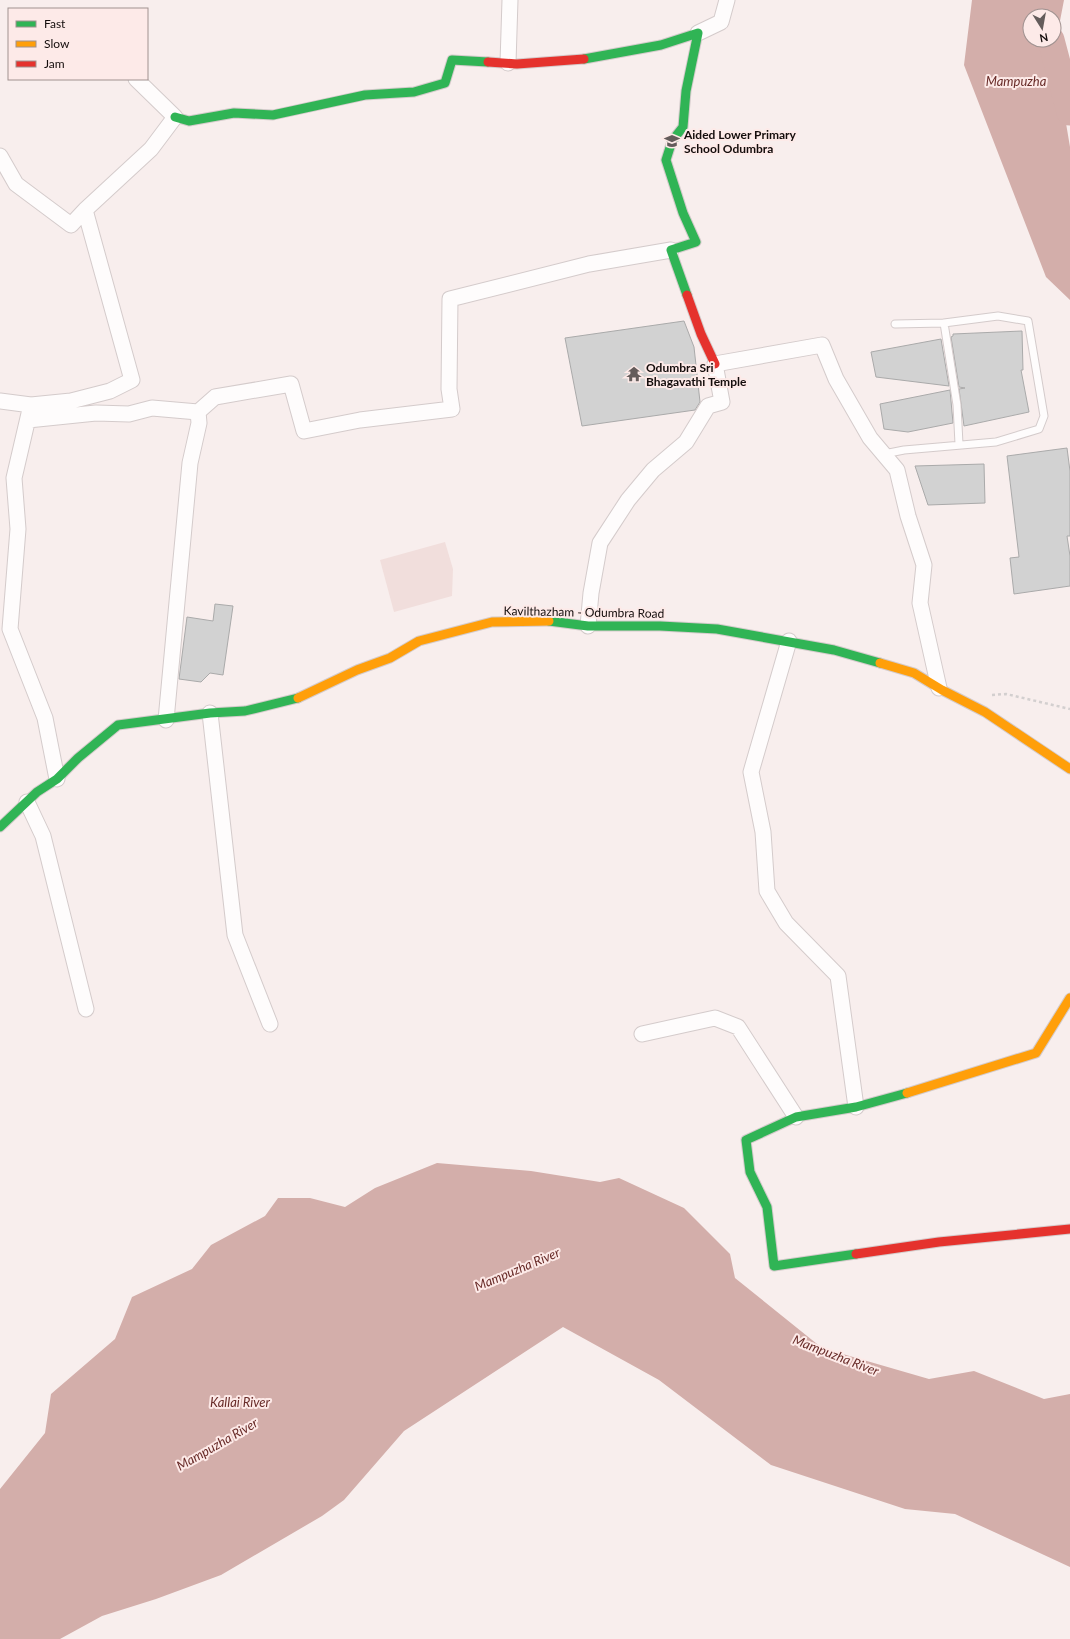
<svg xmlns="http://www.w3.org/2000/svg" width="1070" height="1639" font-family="Lato,sans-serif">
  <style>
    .built { fill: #f1dedc }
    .water { fill: #d3aeaa; fill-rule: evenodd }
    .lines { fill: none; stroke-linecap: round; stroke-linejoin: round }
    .river { stroke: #d3aeaa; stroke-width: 27 }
    .building { fill: #d2d2d2; stroke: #aaa }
    .lane-casing { stroke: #d4cbcb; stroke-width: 9 }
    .street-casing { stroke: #d4cbcb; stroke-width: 17 }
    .fast-casing { stroke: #d4cbcb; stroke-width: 11 }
    .slow-casing { stroke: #d4cbcb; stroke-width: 11 }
    .jam-casing { stroke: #d4cbcb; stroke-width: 11 }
    .path { stroke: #d3cfcf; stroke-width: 2.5; stroke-dasharray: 3 3; stroke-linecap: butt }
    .lane { stroke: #fefcfc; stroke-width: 7 }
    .street { stroke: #fefcfc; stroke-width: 15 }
    .fast { stroke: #30b455; stroke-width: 9 }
    .slow { stroke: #ff9f0a; stroke-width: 9 }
    .jam { stroke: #e5322d; stroke-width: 9 }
    .labels { text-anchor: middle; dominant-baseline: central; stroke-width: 4; stroke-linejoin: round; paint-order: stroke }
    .poi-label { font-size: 12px; font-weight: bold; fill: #140d0c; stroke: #fdeae8; text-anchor: start }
    .street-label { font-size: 12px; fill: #140d0c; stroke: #fdeae8 }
    .water-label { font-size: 13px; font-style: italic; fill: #682b28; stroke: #fdeae8 }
  </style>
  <rect width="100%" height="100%" fill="#f8eeed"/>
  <path class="built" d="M445,542L453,569L452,596L394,612L380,560Z"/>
  <path class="water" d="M972,0H1064L1054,52L1070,147V300L1046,277L964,65ZM1030,16H1054V40H1030Z
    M437,1163L531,1171L600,1182L619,1178L684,1208L730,1254L735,1278L822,1348L929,1379L974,1371L1044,1399L1070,1394V1567L955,1514L905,1509L771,1465L659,1380L563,1327L404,1431L344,1500L322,1516L221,1575L156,1599L102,1616L60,1639H0V1489L45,1433L51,1394L115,1339L132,1297L192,1269L211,1245L265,1216L278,1198H310L345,1207L375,1188Z"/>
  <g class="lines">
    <path class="river" d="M1051,40L1070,112"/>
  </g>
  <path class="building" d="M684,321L694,347L700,402L695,410L582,426L565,338Z
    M1022,331L1023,370H1021L1029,412L964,426L959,389L965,388L959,387L951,337L953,336V334Z
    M941,339L949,386L876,377L871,352Z
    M950,390L953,423L908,432L884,429L880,404Z
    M1067,448L1070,471V536H1067L1070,556V586L1014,594L1010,558L1019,557L1007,456Z
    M984,464L985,503L928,505L915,466Z
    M215,604L233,606L223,675L210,673L201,682L179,679L187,617L213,621Z"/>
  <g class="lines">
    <g class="lane-casing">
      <path id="lane" d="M944,323L957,405L959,444
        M884,454L904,450L996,442L1039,429L1044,416L1028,321L998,316L944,323L895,324"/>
    </g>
    <g class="street-casing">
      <path id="street" d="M698,33L721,22L727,0
        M508,63L510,0
        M0,156L16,184L71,225L85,210
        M0,401L31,405L14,478L18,529L10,629L45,718L57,779
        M31,405L71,401L110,391L132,380L85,210L151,149L175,117L136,79
        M198,412L215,397L291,384L304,431L360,420L452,409L449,389L450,299L589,264L671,250
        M28,420L96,413L129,414L152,408L198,412L199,423L190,463L166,720
        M588,626L591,593L600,543L628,500L653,470L686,442L708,406L722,402L715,364L822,345L836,379L870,438L897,470L908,516L924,565L920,603L939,688
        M789,641L751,772L763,832L767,891L786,923L838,976L856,1107
        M210,713L235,935L270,1024
        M27,802L43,836L86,1009
        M642,1034L715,1018L738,1027L796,1117"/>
    </g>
    <g class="fast-casing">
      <path id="fast" d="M584,59L661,45L698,33L686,91L683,127L672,141L666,160L683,213L696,242L671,250L687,295
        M175,117L189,121L234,113L273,115L365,95L414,92L445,83L452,60L488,62
        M549,621L588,626H660L717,629L834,650L880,663
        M0,827L37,792L57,779L78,758L118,725L210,713L245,711L298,698
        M856,1254L774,1266L767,1207L750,1172L746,1140L796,1117L856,1107L907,1093"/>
    </g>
    <g class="slow-casing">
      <path id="slow" d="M880,663L914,673L942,690L985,712L1070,769
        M298,698L357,670L390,658L419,641L492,622L549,621
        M907,1093L1036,1053L1070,998"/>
    </g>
    <g class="jam-casing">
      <path id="jam" d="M488,62L517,64L584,59
        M687,295L701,334L715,364
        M856,1254L939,1242L1070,1229"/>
    </g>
    <path class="path" d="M992,695L1006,694L1070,709"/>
    <use href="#lane" class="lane"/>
    <use href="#street" class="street"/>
    <use href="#fast" class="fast"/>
    <use href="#slow" class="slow"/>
    <use href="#jam" class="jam"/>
  </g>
  <defs>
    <g id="school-bare" transform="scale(1.2)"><path d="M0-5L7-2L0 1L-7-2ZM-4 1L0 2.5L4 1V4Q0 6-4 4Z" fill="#645c5b" stroke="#fdeae8" stroke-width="2.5" paint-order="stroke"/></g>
    <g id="temple-bare" transform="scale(1.2)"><path d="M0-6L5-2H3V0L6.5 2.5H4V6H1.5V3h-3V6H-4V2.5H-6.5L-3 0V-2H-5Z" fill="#645c5b" stroke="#fdeae8" stroke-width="2.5" paint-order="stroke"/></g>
  </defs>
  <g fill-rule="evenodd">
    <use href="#school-bare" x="672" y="141"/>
    <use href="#temple-bare" x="634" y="374"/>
  </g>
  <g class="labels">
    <g class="poi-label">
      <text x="684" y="134">Aided Lower Primary<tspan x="684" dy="14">School Odumbra</tspan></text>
      <text x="646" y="367">Odumbra Sri<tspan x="646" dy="14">Bhagavathi Temple</tspan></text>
    </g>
    <g class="street-label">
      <text transform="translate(584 612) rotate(1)">Kavilthazham - Odumbra Road</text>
    </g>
    <g class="water-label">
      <text x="1016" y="81">Mampuzha</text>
      <text transform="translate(517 1269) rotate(-23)">Mampuzha River</text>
      <text transform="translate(836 1355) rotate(21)">Mampuzha River</text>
      <text x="240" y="1402">Kallai River</text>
      <text transform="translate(217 1444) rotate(-30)">Mampuzha River</text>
    </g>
  </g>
  <rect x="8" y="8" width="140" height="72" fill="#fdeae8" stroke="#a09290"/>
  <rect x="16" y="21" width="20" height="6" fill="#30b455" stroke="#a09290"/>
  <text x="44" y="28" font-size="12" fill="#140d0c">Fast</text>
  <rect x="16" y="41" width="20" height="6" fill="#ff9f0a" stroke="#a09290"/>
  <text x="44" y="48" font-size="12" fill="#140d0c">Slow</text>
  <rect x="16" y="61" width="20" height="6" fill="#e5322d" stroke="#a09290"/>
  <text x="44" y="68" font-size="12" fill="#140d0c">Jam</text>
  <g transform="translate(1042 28) rotate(169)"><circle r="19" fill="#fdeae8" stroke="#a09290"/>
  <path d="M0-3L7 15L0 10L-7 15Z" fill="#645c5b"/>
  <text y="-6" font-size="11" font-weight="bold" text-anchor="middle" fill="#140d0c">N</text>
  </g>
</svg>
